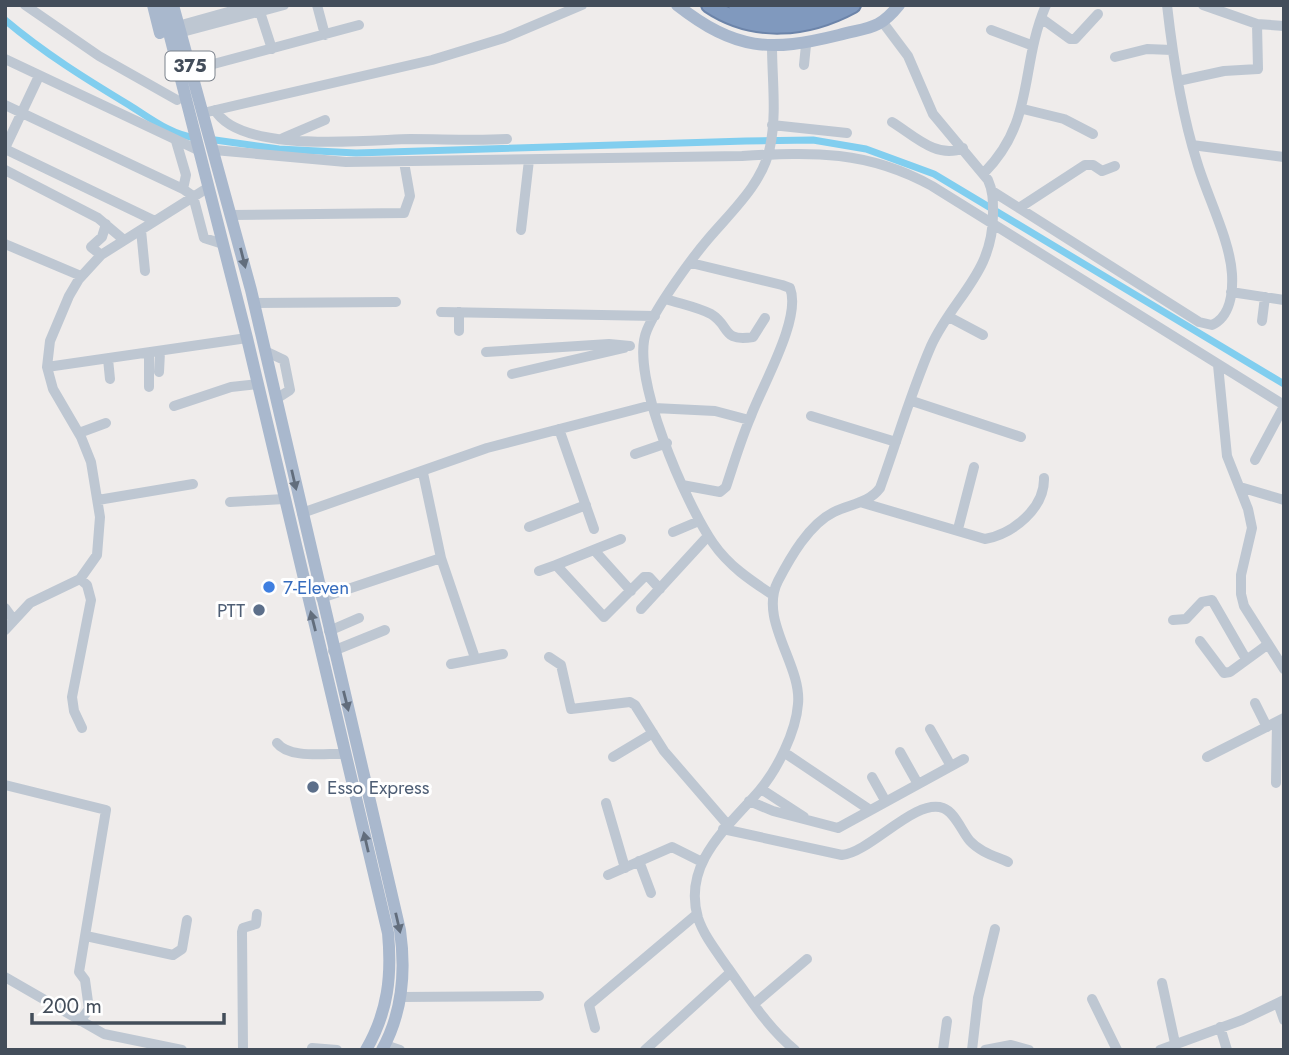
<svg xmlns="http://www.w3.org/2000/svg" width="1289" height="1055" font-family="Jost,sans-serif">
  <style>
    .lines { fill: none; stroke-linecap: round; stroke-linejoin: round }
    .canal { stroke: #81ceef; stroke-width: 7 }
    .highway-casing { stroke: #6c84a9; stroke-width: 18 }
    .minor { stroke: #bec7d2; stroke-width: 10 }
    .major { stroke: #a9b8cd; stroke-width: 12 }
    .highway { stroke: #8099be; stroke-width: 14 }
    .oneway { fill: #626d7c }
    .shop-dot { fill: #3f7fe0; stroke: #fff; stroke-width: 2.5 }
    .service-dot { fill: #5c6f8a; stroke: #fff; stroke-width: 2.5 }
    .labels { text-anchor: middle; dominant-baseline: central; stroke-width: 6; stroke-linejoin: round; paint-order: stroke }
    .shield { fill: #fff; stroke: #7b828c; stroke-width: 2 }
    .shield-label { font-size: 18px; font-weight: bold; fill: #434d5a }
    .shop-label { font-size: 19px; fill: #366cbe; stroke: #fff; text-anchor: start }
    .service-label { font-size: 19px; fill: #4e5e75; stroke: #fff; text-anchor: end }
  </style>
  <rect width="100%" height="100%" fill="#efeceb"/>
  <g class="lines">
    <path class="canal" d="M5,20C44,53 86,79 129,105C150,118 171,135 196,138
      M208,139L279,149L356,153L746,141L813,140L866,149L934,174L1284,384"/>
    <g class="highway-casing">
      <path id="highway" d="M709,5C754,35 807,30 853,5
        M736,5C766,15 796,17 826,5"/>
    </g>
    <path class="minor" d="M25,5L99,56L177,100
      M317,5L325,35
      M1203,5L1257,24L1284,26
      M260,12L272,49
      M1041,18L1070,39H1075L1098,14
      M185,24L253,5
      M991,30L1031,45
      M186,31L284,5
      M772,46C772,78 777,115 770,147C763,183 732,211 709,238C691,259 657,306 647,330C628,373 687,506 713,543C729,566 750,580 773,595
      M1115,57L1147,49L1172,50
      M5,59L200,151
      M804,65L806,45
      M191,70L359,25
      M1178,81L1224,71L1258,69L1257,24
      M5,105L183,189L193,196L204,238L223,244
      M1023,109L1064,119L1093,134
      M215,110C240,154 367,140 410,139C443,139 474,141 507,139
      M203,113L432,60L504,38L582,5
      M892,122C912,134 937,160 963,148
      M772,125L847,133
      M283,138L325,120
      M176,141L186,175L183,189
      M1192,145L1284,157
      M5,148L39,76
      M5,149L155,221
      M214,150L346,162L742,156C813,152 867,150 932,186L1284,405
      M5,170L98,218L124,240
      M984,173C1036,120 1019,68 1046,5
      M992,191L1199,322L1212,325C1230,317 1233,293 1232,274C1230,240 1207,196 1197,162C1181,112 1173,58 1167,5
      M1019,208L1085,165H1093L1102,171L1115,166
      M232,215L404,213L410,196L404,162
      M141,230L145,271
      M521,230L529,160
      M5,244L81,276
      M101,255L91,247L102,237L106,224
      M1231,292L1284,300
      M666,299C681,304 697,307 711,314C731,326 721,342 753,337L765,318
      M254,303L396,302
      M441,312L655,316
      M949,317L983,335
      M1262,321L1265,297
      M459,331V312
      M265,351L284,360L290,390L276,399
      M486,352L609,344L630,346
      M149,354V387
      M108,359L110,379
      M1218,365L1227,456L1248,509L1252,528L1241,575V594L1244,606L1284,669
      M47,367L247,338
      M159,372L160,352
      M512,374L624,348
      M912,401L1021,437
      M174,406L231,387L258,384
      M654,408L715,411L749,420
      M811,416L896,442
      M559,429L594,529
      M79,433L106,423
      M635,454L667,443
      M1255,460L1284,406
      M423,473L441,558L475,658
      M682,485L720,492L726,487C734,463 741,439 751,416C762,386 802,318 790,288L782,285L691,263
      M1240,487L1284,500
      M98,500L193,484
      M230,502L284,499
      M860,502L985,539C1013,534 1045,508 1044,478
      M302,513L487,448L652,405
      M529,527L586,505
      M958,529L974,467
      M673,532L699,521
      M621,539L556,565L604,617L644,577H649L660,589
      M594,550L631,591
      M539,571L556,565
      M80,579L87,585L91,600L72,697L74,711L82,728
      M321,598L441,558
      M5,608L13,619
      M641,609L708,536
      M1173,620L1186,619L1202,602L1212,600L1246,659
      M5,630L30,603L80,579L97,555L100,517L91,462L81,437L53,389L47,367L50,341L69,296L79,279L101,255L209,187
      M329,631L359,618
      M1200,641L1224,673L1230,672L1267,645
      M333,651L385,630
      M549,657L561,665L571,709L630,702L635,705L664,751L727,824
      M451,664L503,654
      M1255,703L1267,727
      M930,729L951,766
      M277,743C289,759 327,753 345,754
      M900,752L918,784
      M788,755L870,810
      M613,757L653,733
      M1207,757L1284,718
      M872,777L886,802
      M1276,783L1277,722
      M5,785L106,810L79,972L85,980L89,1009L80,1021
      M761,789L804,817
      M749,801L773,811L838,828L964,759
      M606,803L625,868
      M723,829L842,855C871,852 915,798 943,808C955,812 962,832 970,841C980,852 995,856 1008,862
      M639,861L651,893
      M608,875L672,847L702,862
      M86,936L173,955L182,949L187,920
      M5,977L104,1034L182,1050
      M1162,983L1175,1043
      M401,997L539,996
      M1092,999L1117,1050
      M1278,1003L1284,1020
      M754,1004L807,959
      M1220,1027L1227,1050
      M595,1028L589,1005L697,914
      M385,1045L400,1050
      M312,1048L337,1050
      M243,1050L242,932L243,928L256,924L257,914
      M645,1050L731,972
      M795,1050C767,1027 748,996 728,968C717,952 704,936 698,918C682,863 728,827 759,791C777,770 796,732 798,704C802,665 758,620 778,581C790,558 809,524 834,512C850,504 869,503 880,488C897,441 911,392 931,346C954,296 994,273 993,212C993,200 993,191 988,180L933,114L908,56L884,24
      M943,1050L947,1021
      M972,1050L978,998L995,929
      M985,1050L1011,1045L1029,1050
      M1160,1050L1242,1020L1284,1000"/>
    <path class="major" d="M153,5L160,33
      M162,5L247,338L388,933C392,976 388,1012 366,1050
      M173,5L251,290L400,930C406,972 403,1012 382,1050
      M677,5C736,51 770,52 839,35C869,27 879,30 899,5"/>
    <use href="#highway" class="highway"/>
  </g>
  <defs><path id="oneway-solid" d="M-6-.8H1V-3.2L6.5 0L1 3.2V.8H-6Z" transform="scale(1.75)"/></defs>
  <g class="oneway">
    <use href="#oneway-solid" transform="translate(243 258) rotate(76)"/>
    <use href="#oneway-solid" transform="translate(294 480) rotate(77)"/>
    <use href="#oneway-solid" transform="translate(313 621) rotate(-104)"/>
    <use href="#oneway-solid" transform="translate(346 701) rotate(76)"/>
    <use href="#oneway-solid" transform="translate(366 842) rotate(-103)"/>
    <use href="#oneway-solid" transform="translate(398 923) rotate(77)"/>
  </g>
  <circle class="shop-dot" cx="269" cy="587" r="7"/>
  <g class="service-dot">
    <circle cx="259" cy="610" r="7"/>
    <circle cx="313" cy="787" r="7"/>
  </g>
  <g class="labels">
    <rect class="shield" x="165.5" y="51.5" width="49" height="29" rx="5"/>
    <g class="shield-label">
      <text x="190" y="66">375</text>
    </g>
    <g class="shop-label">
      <text x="283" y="587">7-Eleven</text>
    </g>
    <g class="service-label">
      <text x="245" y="610">PTT</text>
      <text x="327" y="787" text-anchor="start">Esso Express</text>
    </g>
  </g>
  <rect width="1289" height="1055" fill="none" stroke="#434d5a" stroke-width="14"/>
  <path d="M32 1013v10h192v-10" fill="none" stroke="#434d5a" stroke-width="3.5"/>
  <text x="42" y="1013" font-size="21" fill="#434d5a" stroke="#ffffff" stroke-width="5" paint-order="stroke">200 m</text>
</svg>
